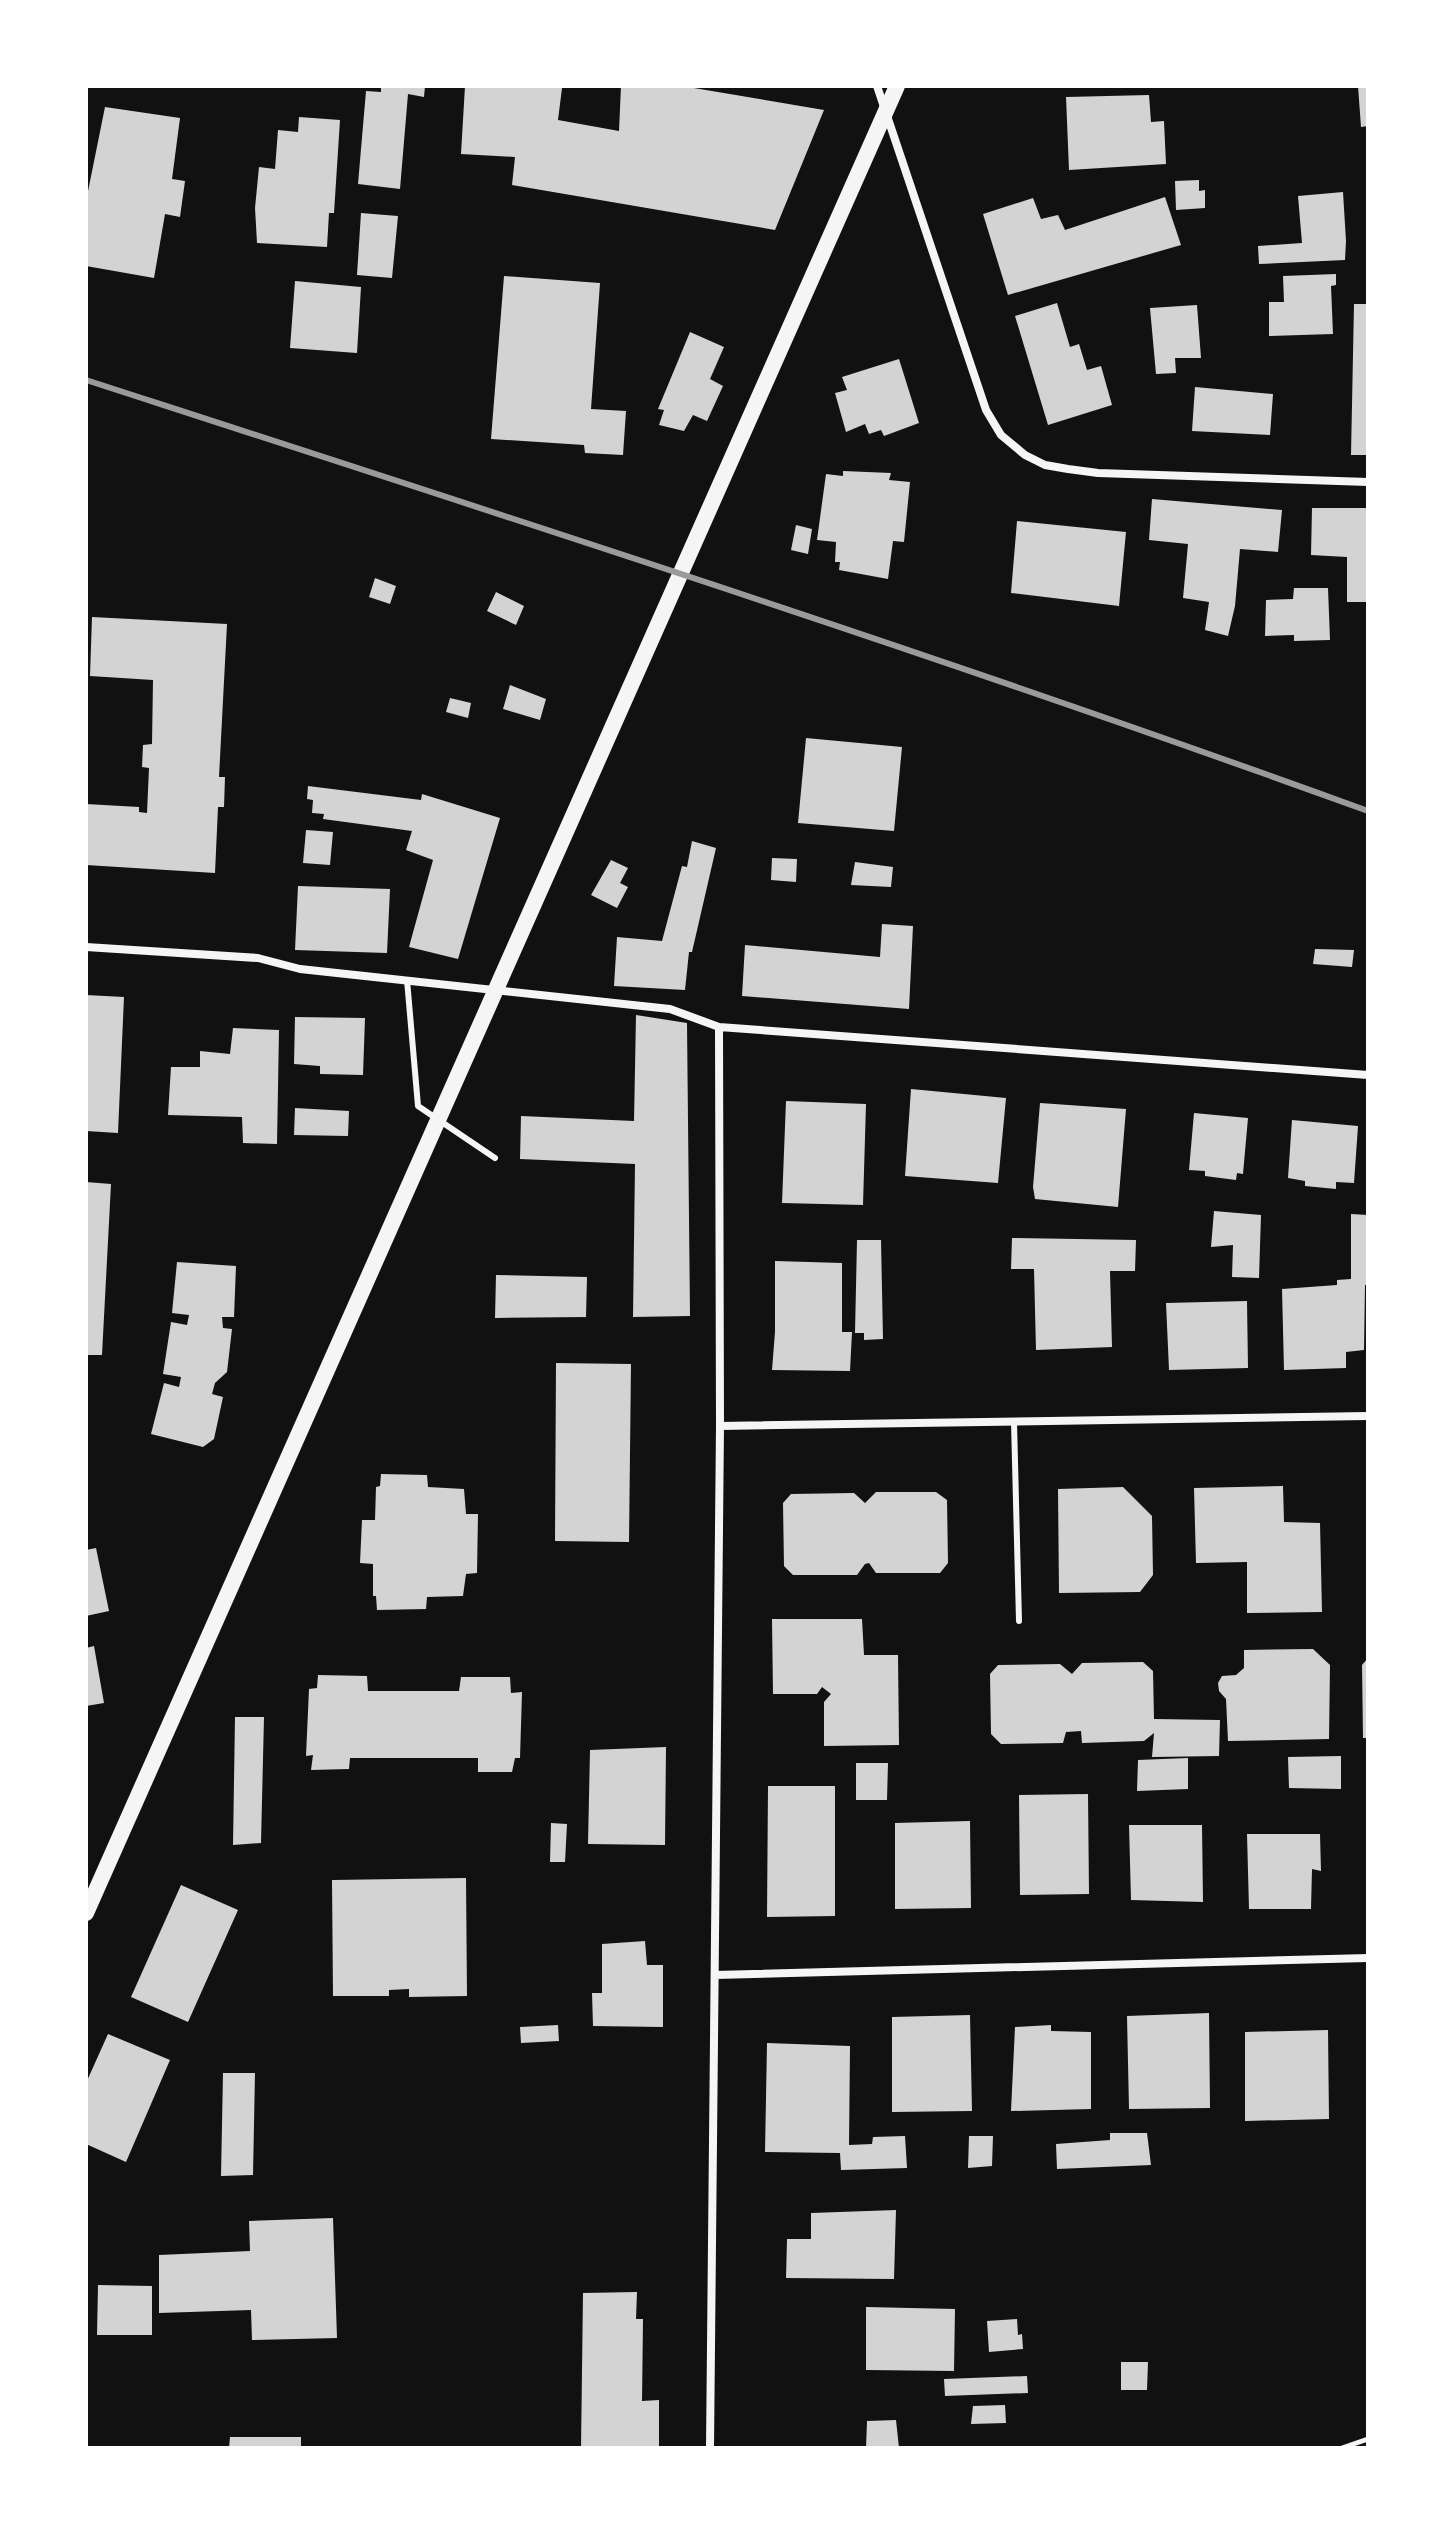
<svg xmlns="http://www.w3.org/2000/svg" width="1454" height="2534" font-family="Cabin,sans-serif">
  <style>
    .building { fill: #d3d3d3 }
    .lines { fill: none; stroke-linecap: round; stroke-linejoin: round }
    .path { stroke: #f5f5f5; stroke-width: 5 }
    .service { stroke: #f5f5f5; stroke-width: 6 }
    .minor { stroke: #f5f5f5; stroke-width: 8 }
    .secondary { stroke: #f5f5f5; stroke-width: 16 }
    .rail { stroke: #9a9a9a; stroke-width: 6 }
  </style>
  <rect width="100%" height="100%" fill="#111"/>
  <path class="building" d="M381,86H425L424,97L408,94L400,189L358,184L366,91L381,92Z
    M465,86L562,88L558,120L619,131L621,86H682L824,110L775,230L512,185L515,157L461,154Z
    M1358,86H1368V126L1361,127Z
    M1149,95L1151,122L1164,121L1166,164L1069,170L1066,97Z
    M105,107L180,118L172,179L185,181L180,217L165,214L154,278L86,266V201Z
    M299,117L340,120L334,213H329L327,247L257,243L255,208L259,167L275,169L278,130L298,132Z
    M1199,180V191L1205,190V208L1176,210L1175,181Z
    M1343,192L1346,241L1345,260L1259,264L1258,246L1302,243L1298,196Z
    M1165,197L1181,245L1008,295L983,214L1033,198L1041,219L1058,215L1065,230Z
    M361,213L398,216L392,278L357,275Z
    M1336,274V285L1331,286L1333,334L1269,336V302H1284L1283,276Z
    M504,276L600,283L591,409L626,411L623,455L585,453L584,445L491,439Z
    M295,281L361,287L357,353L290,348Z
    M1057,303L1070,347L1079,344L1087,370L1101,366L1112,405L1048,425L1015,316Z
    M1354,304H1368V455H1351Z
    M1197,305L1201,358H1175L1176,373L1156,374L1150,308Z
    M690,332L724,347L710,379L723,386L707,421L693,415L684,431L659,425L664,410L658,409Z
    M899,359L919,423L884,436L881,430L869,434L865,424L846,432L835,393L847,390L842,377Z
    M1195,387L1273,394L1270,435L1192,431Z
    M843,471L891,473L889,480L910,482L904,542L893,541L888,579L839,570L840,562H835L836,542L817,540L826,474L843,476Z
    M1152,499L1282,510L1278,552L1240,549L1235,606L1228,636L1205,630L1209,602L1183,598L1188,544L1149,540Z
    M1312,508H1368V602H1347V557L1311,555Z
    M1017,521L1126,532L1119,606L1011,593Z
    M796,525L812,529L808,554L791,550Z
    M375,578L396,586L390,604L369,597Z
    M1294,588H1328L1330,640L1294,641V635L1265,636L1266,600L1293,599Z
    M496,592L524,606L516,625L487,611Z
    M92,617L227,624L219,777H225L224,807H218L215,873L86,865V804L139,807V812L147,813L149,768L142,767L143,745L152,744L153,680L90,676Z
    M510,685L546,699L540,720L503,709Z
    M450,698L471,703L468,718L446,712Z
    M806,738L902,747L894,831L798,823Z
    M308,786L421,800L422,794L500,818L458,959L409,947L433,860L406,850L412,831L323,819L324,814L312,813L313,800L307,799Z
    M306,830L333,832L330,865L303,863Z
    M692,841L716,848L692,952H689L685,990L614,986L617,937L662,941L682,866L687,867Z
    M772,858L797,859L796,882L771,880Z
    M611,860L628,868L620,883L628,887L617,908L591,895Z
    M855,862L893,867L891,887L851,885Z
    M298,886L390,889L387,953L295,950Z
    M882,924L913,926L909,1009L742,996L745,945L880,957Z
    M1315,949L1354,950L1352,967L1313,964Z
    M86,995L124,997L118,1133L86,1131Z
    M636,1015L687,1023L690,1316L633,1317L635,1164L520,1159L521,1116L634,1121Z
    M295,1017L365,1018L363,1075L320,1074V1066L294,1064Z
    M233,1028L279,1030L277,1144L243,1143L242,1117L168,1115L171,1067H200V1051L230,1054Z
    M911,1089L1006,1098L998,1183L905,1176Z
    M786,1101L866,1104L863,1205L782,1203Z
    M1040,1103L1126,1109L1118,1207L1035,1199L1033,1187Z
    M295,1108L349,1111L348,1136L294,1135Z
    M1194,1113L1248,1118L1243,1174L1237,1173L1236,1180L1205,1176V1171L1189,1170Z
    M1292,1120L1358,1126L1354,1183L1336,1182V1189L1305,1186V1181L1288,1178Z
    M86,1182L111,1184L102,1355H86Z
    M1214,1211L1261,1215L1259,1278L1232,1277L1233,1245L1211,1247Z
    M1351,1214L1368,1215V1285H1365L1364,1350L1346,1352V1368L1284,1370L1282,1289L1337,1285V1280L1351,1279Z
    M1012,1238L1136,1240L1135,1271H1110L1112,1347L1036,1350L1034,1269H1011Z
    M857,1240H881L883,1339L864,1340V1333H855Z
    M775,1261L842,1263V1332H852L850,1371L772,1370L775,1332Z
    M177,1262L236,1266L234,1317H222L223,1328L232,1329L227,1372L215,1383L212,1394L223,1397L214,1439L203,1447L151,1434L164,1383L179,1387L181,1377L163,1374L171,1322L187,1325L189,1315L172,1313Z
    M496,1275L587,1277L586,1317L495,1318Z
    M1247,1301L1248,1368L1169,1370L1166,1303Z
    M556,1363L631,1364L629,1542L555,1541Z
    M381,1474L427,1475L428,1487L464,1489L466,1514H478L477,1573L466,1574L463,1596L427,1597L426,1609L377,1610L376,1596H373V1564L360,1563L362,1520H375L376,1487L380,1486Z
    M1283,1486L1284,1522L1320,1523L1322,1612L1247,1613V1562L1196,1563L1194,1488Z
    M1123,1487L1152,1516L1153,1575L1140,1592L1059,1593L1058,1489Z
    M876,1492H936L947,1500L948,1563L940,1573H876L869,1563L865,1564L857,1575H793L784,1566L783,1503L791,1494L854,1493L865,1503Z
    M96,1548L109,1611L86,1616V1550Z
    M772,1619H862L864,1655H898L899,1745L824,1746V1702L831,1694L822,1687L817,1694H773Z
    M94,1646L104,1703L86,1706V1648Z
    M1313,1649L1330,1665L1329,1739L1228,1741L1226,1699L1219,1691L1218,1683L1222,1676L1236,1675L1244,1668V1650Z
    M1368,1658V1738H1363L1362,1665Z
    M1143,1662L1153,1671L1154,1719L1220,1720L1219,1756L1152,1757L1154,1733L1144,1741L1082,1743L1081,1731L1066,1732L1063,1743L1001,1744L991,1734L990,1674L998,1665L1060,1664L1072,1674L1082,1663Z
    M318,1675L367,1676L368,1691H459L461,1677H510L511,1693L522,1692L520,1758H515L512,1772H478V1758H350L349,1769L311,1770L313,1755L306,1756L309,1689L317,1688Z
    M235,1717H264L261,1843L233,1845Z
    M666,1747L665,1845L588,1844L590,1750Z
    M1341,1756V1789L1289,1788L1288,1757Z
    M1188,1758V1789L1137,1791L1138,1760Z
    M856,1763H888L887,1800H856Z
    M768,1786H835V1916L767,1917Z
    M1088,1794L1089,1894L1020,1895L1019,1795Z
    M970,1821L971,1908L895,1909V1823Z
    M551,1823L567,1824L565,1862H550Z
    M1129,1825H1202L1203,1902L1131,1900Z
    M1247,1834H1320L1321,1871L1312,1869L1311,1909H1249Z
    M466,1878L467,1996L409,1997V1989L389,1990V1996H333L332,1880Z
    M181,1885L238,1910L188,2022L131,1997Z
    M645,1941L647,1965H663V2027L593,2026L592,1993H602V1944Z
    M1209,2013L1210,2108L1129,2109L1127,2016Z
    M970,2015L972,2111L892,2112V2017Z
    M558,2025L559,2041L521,2043L520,2027Z
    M1051,2025V2031L1091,2032V2109L1011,2111L1015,2027Z
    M1328,2030L1329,2119L1245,2121V2032Z
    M108,2034L170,2060L126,2162L86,2144V2083Z
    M767,2043L850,2046L849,2145L872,2144L873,2137L905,2136L907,2168L841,2170L840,2153L765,2152Z
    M223,2073H255L253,2175L221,2176Z
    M1110,2133H1147L1151,2165L1057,2169L1056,2144L1110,2140Z
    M969,2136H993L992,2166L968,2168Z
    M896,2210L894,2279L786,2278L787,2239H811V2213Z
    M333,2218L337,2338L252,2340L251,2310L159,2313V2255L250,2251L249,2221Z
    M98,2285L152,2286V2335H97Z
    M637,2292L636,2319H643L642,2401L659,2400V2448H581L583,2293Z
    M866,2307L955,2309L954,2371L866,2370Z
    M1017,2319L1018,2335L1022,2334L1023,2349L989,2352L987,2321Z
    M1121,2362H1148L1147,2390H1121Z
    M1027,2376L1028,2393L945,2396L944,2379Z
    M1005,2405L1006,2423L971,2424L973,2406Z
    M896,2420L899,2448H866L867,2421Z
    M230,2437H301V2448H229Z"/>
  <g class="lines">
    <path class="path" d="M1342,2448L1368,2439"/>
    <path class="service" d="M407,980L418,1106L495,1158
      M1014,1422L1019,1621"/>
    <path class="minor" d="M877,86L986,410L1001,435L1025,455L1045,465L1068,469L1098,473L1368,482
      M86,947L258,958L300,969L670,1009L719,1027L1368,1075
      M720,1426L1368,1416
      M715,1975L1368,1958
      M710,2448L720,1426L719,1027"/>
    <path class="secondary" d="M86,1913L897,86"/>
    <path class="rail" d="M86,380C515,519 944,657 1368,811"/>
  </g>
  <rect width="1454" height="2534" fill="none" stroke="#ffffff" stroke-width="176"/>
</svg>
